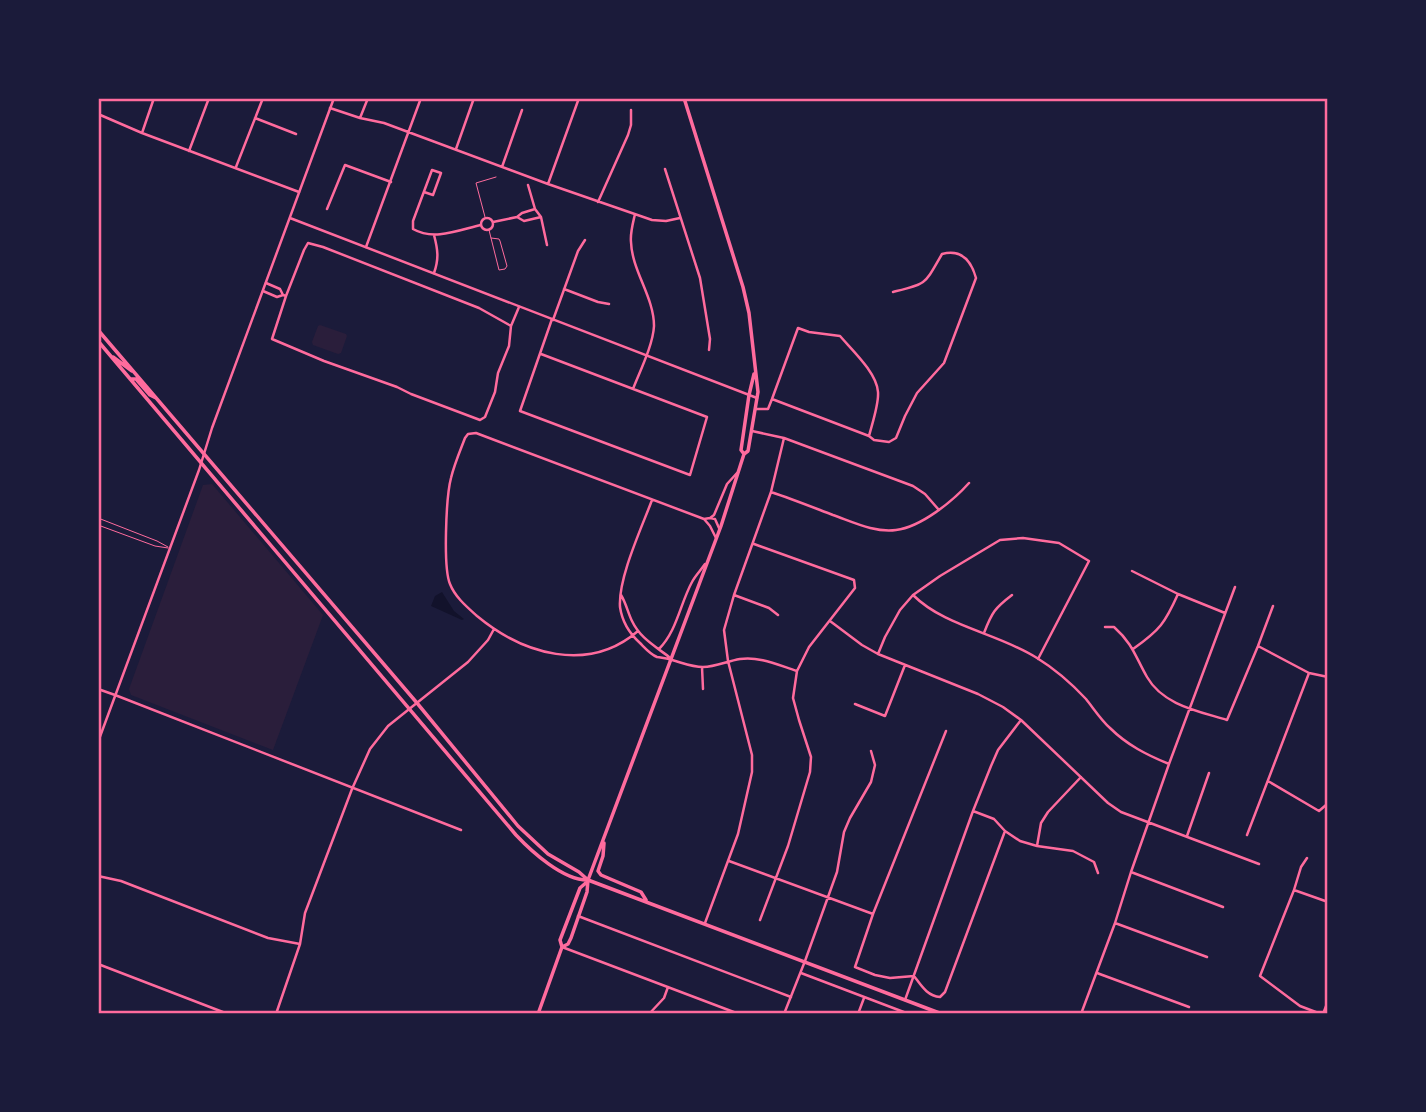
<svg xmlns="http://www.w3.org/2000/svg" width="1426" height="1112" font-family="Georgia,serif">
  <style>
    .green { fill: #2a1e3b }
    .water { fill: #12122b }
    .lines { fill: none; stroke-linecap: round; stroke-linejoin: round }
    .service { stroke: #ff6b9d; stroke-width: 1 }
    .minor { stroke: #ff6b9d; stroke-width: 2.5 }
    .tertiary { stroke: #ff6b9d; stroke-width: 2.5 }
    .secondary { stroke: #ff6b9d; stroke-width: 3.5 }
    .primary { stroke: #ff6b9d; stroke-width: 3.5 }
    .neatline { fill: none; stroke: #ff6b9d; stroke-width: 2.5 }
  </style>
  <rect width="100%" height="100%" fill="#1b1b3a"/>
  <path class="green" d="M320,325L346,334L347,336L341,353L338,354L313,345L312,342L318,326Z
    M212,484L323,615L273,750L131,695L129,689L203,485Z"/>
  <path class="water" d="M442,592L454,611L464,619L462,620L431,606L435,596Z"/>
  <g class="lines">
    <path class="service" d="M485,217L476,183L496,177
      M489,230L499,270L505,269L507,266L500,241L499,239L491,238
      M98,518L157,541L168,547
      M98,525L155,546L168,548"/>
    <path class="minor" d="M98,104L100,98
      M330,108L360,118L384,123L548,184L652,220L666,221L680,218
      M98,114L142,133L299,192
      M255,118L296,134
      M360,118L368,98
      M142,133L154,98
      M456,149L474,98
      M189,151L209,98
      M236,167L263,98
      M502,167L522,110
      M665,169L700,278L710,339L709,350
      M548,184L579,98
      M528,185L535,209
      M424,192L433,195L441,173L432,170L413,221V229C434,241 459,230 481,225
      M598,202L628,135L631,125V110
      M327,209L345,165L391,182
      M517,217L524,221L541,217
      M481 224a6 6 0 1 1 12 0a6 6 0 1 1-12 0Z
      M493,222L517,217L522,213L535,209L541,217L547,245
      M366,247L421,98
      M434,273C439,259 438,250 434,235
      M564,289L598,302L609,304
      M263,291L277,297L283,295L280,289L266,283
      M283,295L286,296L272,339L324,361L397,387L411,394L480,420L485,417L495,392L498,373L509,346L511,326L479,308L323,247L308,243L304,250L286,296
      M553,320L578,251L585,240
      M511,326L519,307
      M541,354L707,417L690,475L520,411L552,319
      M633,389C640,371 653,345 654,326C654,297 632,271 631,242C630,233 633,223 635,214
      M756,409H768L772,399L798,328L809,332L840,336C852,350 877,373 878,392C879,404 872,424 869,436L772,399
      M752,431L784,438L913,486L925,494L939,510
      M869,436L874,440L889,442L896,438L905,416L917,393L944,363L976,278C971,260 961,249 942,254C924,285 928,283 893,292
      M771,492C792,499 812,507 833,515C853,522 875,533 896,530C921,527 953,501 969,483
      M652,500C642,527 618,578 620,607C622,621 630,634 640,643C645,648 650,654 657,657C662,658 667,658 672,660C683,663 692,667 703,667C716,667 727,661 740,659C759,656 778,665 797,671
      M710,518L715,519L719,528
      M704,519L710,518L714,515L727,484L737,473
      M754,544L854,580L855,588L809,647L797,671L793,698L799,720L811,757L810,772L788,846L760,920
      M1132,571L1178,594L1225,613
      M621,595C626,603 628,613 632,621C640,638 655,646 669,657
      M734,595L769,608L778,615
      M913,595C945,627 998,633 1037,658C1055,669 1071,683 1086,699C1094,709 1101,720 1110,728C1127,745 1147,755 1169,764
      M830,621L862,645L878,654L978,694L1003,707L1021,720L1108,803L1121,812L1259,864
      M1105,627H1114C1133,644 1135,656 1147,677C1163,705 1198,711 1227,720L1258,646L1273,606
      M638,631C588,674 523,654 477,616C467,607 455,597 450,584C443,568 446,497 451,478C454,465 460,451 465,438L468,434L476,433L704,519L710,526L716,538
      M984,633C992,612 995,608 1012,595
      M1258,646L1309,673L1328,677
      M659,649C677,631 680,604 692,582C695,576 701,570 705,564
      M1133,649C1160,630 1165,623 1178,594
      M878,654L885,637L900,610L913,595L940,576L1000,540L1023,538L1059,543L1089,561L1038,659
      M702,667L703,689
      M115,695L461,830
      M855,704L885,716L905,665
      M946,731L873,914L855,967L875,975L890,978L914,976C921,985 927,996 940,997L945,992L1005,831
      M1268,781L1319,811L1326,805L1328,799
      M973,811L994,819L1005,831L1020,841L1037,846L1073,851L1094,862L1098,873
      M1247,835L1309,673
      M1187,836L1209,773
      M1037,846L1041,823L1048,812L1081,777
      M1307,858L1301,867L1294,890L1260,976L1300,1006L1321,1014
      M729,861L873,914
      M1131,872L1223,907
      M98,876L121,881L268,938L300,944
      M1294,890L1328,902
      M578,916L791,997
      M705,923L738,834L752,772V755L728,661L724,630L734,595L771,492L784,438
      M1115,923L1207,957
      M562,947L739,1014
      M98,964L228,1014
      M801,973L909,1014
      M1097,973L1189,1007
      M905,1000L973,811L991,766L998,750L1021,720
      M276,1014L300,944L305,913L352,789L370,749L388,726L468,662L488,640L494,629
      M649,1014L664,998L668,987
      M784,1014L805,961L837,872L844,832L850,818L871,782L875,765L871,751
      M858,1014L864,998
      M1081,1014L1115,923L1131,872L1169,764L1235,587
      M1323,1014L1328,1001"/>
    <path class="tertiary" d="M290,218L757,398
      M98,689L115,695
      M98,742L199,470L212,428L334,98"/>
    <path class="secondary" d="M684,98L743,287L749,313L758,392L748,451L744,454L721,526L588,880L942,1014
      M744,454L741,450L749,395L754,374
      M604,843L603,856L598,871L601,875L641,892L646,900"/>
    <path class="primary" d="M98,330L417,703L518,826L548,854L579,872L588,880
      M98,341L516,835C532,852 563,880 587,880
      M113,357L132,371
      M130,379H136L150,395L156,398
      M562,947L568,944L571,938L587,892L588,880
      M538,1014L562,947L560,940L580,888L588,881"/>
  </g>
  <rect width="1426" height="1112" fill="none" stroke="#1b1b3a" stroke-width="200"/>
  <rect x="100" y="100" width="1226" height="912" class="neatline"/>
</svg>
